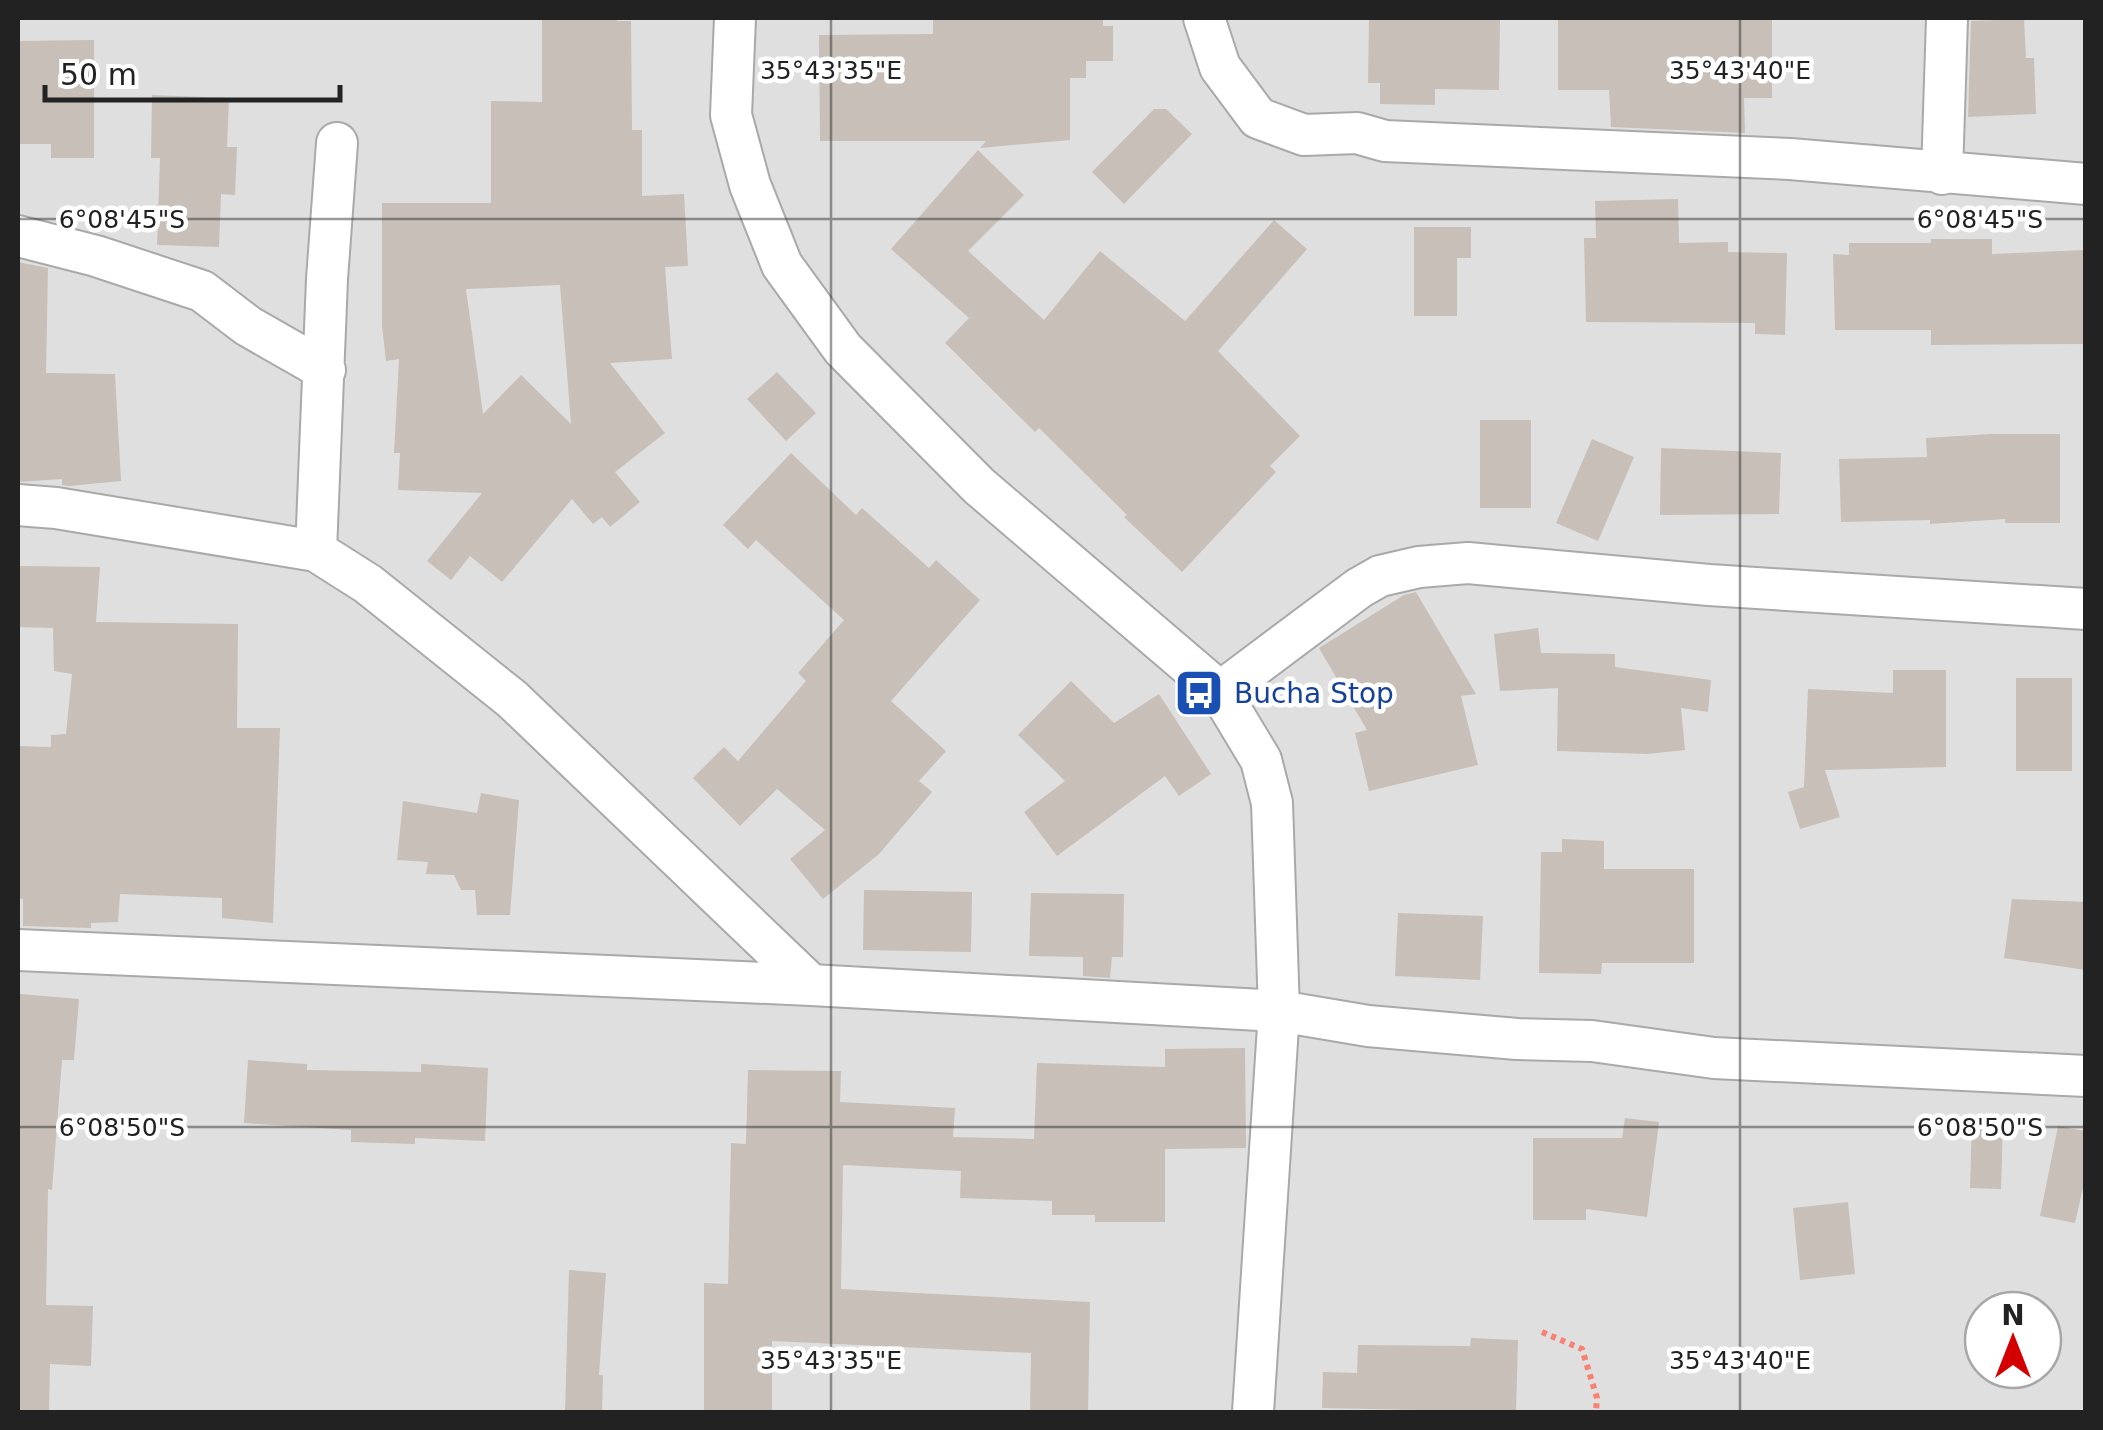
<svg xmlns="http://www.w3.org/2000/svg" width="2103" height="1430" font-family="'DejaVu Sans',sans-serif">
  <style>
    .residential { fill: #e0dfdf; fill-rule: evenodd }
    .building { fill: #c7bfb8; fill-rule: evenodd }
    .lines { fill: none; stroke-linecap: round; stroke-linejoin: round }
    .minor-casing { stroke: #a9a9a9; stroke-width: 44 }
    .path { stroke: #fa8072; stroke-width: 6; stroke-dasharray: 5 5; stroke-linecap: butt }
    .minor { stroke: #fff; stroke-width: 40 }
    .ticks { fill: none; stroke: #222; stroke-width: 2.5; stroke-opacity: 0.45 }
    .labels { text-anchor: middle; dominant-baseline: central; stroke-width: 9; stroke-linejoin: round; paint-order: stroke }
    .transit-label { font-size: 28px; fill: #164399; stroke: #fff; text-anchor: start }
    .ticks-label { font-size: 25px; text-anchor: middle; fill: #222; stroke: #fff; stroke-width: 9; stroke-linejoin: round; paint-order: stroke }
  </style>
  <rect width="100%" height="100%" fill="#f2efe9"/>
  <path class="residential" d="M18,18H2085V1412H18ZM1983,1310H2043V1370H1983Z"/>
  <path class="building" d="M542,18H617V21H631L632,130H642V196L684,194L688,266L665,267L672,359L610,363L665,433L615,472L640,502L610,527L602,517L593,524L572,499L502,582L470,556L451,580L427,561L482,493L398,490L400,453H394L399,359L386,361L382,326V203H491V101L542,102ZM560,285L571,424L521,375L483,414L466,289Z
    M933,18H1103V26H1113V61H1086V78H1070V140L980,148L986,141H820L819,35L933,34Z
    M1369,18L1500,19L1499,90L1435,89V105L1380,104V83H1368Z
    M1558,18H1772V98H1744L1745,133L1611,127L1609,90H1558Z
    M2024,19L2026,58H2034L2036,114L1968,117L1971,21Z
    M94,40V158H51V144H18V41Z
    M152,95L229,98L227,147H237L235,195L221,194L219,247L157,245L160,158H151Z
    M1154,109H1166L1192,134L1124,204L1092,172Z
    M978,150L1024,195L968,251L1044,320L1100,251L1185,321L1274,220L1307,249L1218,351L1300,436L1270,466L1276,472L1182,572L1124,517L1127,515L1039,428L1035,432L945,343L969,318L891,249Z
    M1678,199L1679,243L1728,242V252L1787,253L1785,335L1755,334V323L1586,322L1584,238H1596L1595,201Z
    M1414,227H1471V258H1457V316H1414Z
    M1931,239H1992V254L2086,250V344L1931,345V330H1835L1833,254L1849,255V243H1931Z
    M18,262L48,268L46,373L115,374L121,481L69,486L62,485V479L18,482Z
    M777,372L816,413L786,441L747,399Z
    M1480,420H1531V508H1480Z
    M1991,434H2060V523H2005V519L1930,524V520L1841,522L1839,459L1927,457L1926,438Z
    M1592,439L1634,457L1598,541L1556,523Z
    M1661,448L1781,453L1779,514L1660,515Z
    M791,453L856,515L862,508L929,568L936,560L980,600L891,701L946,751L919,781L932,792L879,854L823,899L790,859L825,830L777,789L740,826L693,778L724,747L738,761L806,681L798,673L844,620L756,540L748,549L723,525Z
    M18,566L100,567L96,622L238,624L237,728H280L273,923L222,918V898L120,894L118,922L91,923V928L23,926V899L18,898V746L51,747V735L66,734L72,674L54,671L53,628L18,627Z
    M1416,592L1476,694L1461,696L1478,765L1369,791L1355,733L1367,730L1319,648L1404,595Z
    M1538,628L1541,653L1615,654V667L1711,680L1708,712L1681,708L1685,750L1647,754L1557,751L1558,688L1500,691L1494,634Z
    M1893,670H1946V767L1825,770L1840,817L1800,829L1788,792L1804,787L1808,689L1893,693Z
    M2016,678H2072V771H2016Z
    M1071,681L1114,723L1159,694L1211,774L1179,796L1165,776L1057,856L1024,812L1065,781L1018,735Z
    M481,793L519,800L510,915H477L475,890H461L454,875L426,874L428,862L397,860L403,801L477,813Z
    M1562,839L1604,841V869H1694V963H1602L1601,974L1539,973L1541,852H1562Z
    M864,890L972,892L971,952L863,950Z
    M1031,893L1124,894L1123,957H1112L1110,978L1083,976V957L1029,956Z
    M2012,899L2086,902V970L2004,958Z
    M1398,913L1483,916L1480,980L1395,976Z
    M20,994L79,999L74,1060H62L52,1190L48,1189L46,1305L93,1306L91,1366L50,1364L49,1412H18Z
    M1245,1048L1246,1148L1165,1149V1222H1095V1215H1052V1201L960,1198L961,1171L843,1165L841,1289L1090,1302L1088,1412H1030L1031,1353L772,1341V1412H704V1283L728,1284L731,1143L746,1144L748,1070L841,1071L840,1102L955,1108L953,1137L1034,1139L1037,1063L1165,1067V1049Z
    M248,1060L307,1064V1070L421,1072V1064L488,1068L485,1141L415,1138V1144L351,1142V1130L244,1123Z
    M1625,1118L1659,1122L1647,1217L1586,1209V1220H1533V1138H1622Z
    M1972,1120L2003,1121L2001,1189L1970,1188Z
    M2058,1126L2086,1131V1174L2075,1223L2040,1216Z
    M1848,1202L1855,1274L1800,1280L1793,1208Z
    M569,1270L606,1273L599,1375H603L602,1412H565Z
    M1471,1338L1518,1340L1516,1412L1322,1408L1323,1372L1357,1373L1358,1345L1470,1346Z"/>
  <g class="lines">
    <g class="minor-casing">
      <path id="minor" d="M735,18L731,115L750,185L782,265L843,349L979,486L1220,692L1261,760L1272,803L1279,1011L1253,1412
        M1204,18L1220,67L1258,118L1304,135L1357,133L1385,141L1790,159L2086,184
        M1942,174L1947,18
        M18,236L96,256L202,291L248,326L325,370
        M18,505L56,508L316,551L368,584L512,699L811,985
        M316,551L327,279L337,143
        M1220,692L1359,588L1380,576L1419,567L1468,563L1709,585L2086,609
        M18,950L811,985L1279,1011L1368,1026L1517,1039L1592,1041L1714,1058L2086,1076"/>
    </g>
    <path class="path" d="M1542,1332L1582,1349L1597,1398L1596,1412"/>
    <use href="#minor" class="minor"/>
  </g>
  <path class="ticks" d="M831,18V1412M1740,18V1412M18,219H2086M18,1127H2086"/>
  <defs>
    <g id="bus-square" transform="scale(2.5)"><rect x="-9" y="-9" width="18" height="18" rx="4" fill="#1a4fb4" stroke="#fff"/><path d="M-5-6H5V4H4V6H2V4H-2V6H-4V4H-5ZM-3.5-4V0h7V-4ZM-3.5 1.2v1.5H-2V1.2ZM2 1.2v1.5H3.5V1.2Z" fill="#fff"/></g>
  </defs>
  <g fill-rule="evenodd">
    <use href="#bus-square" x="1199" y="693"/>
  </g>
  <g class="labels">
    <g class="transit-label">
      <text x="1234" y="693">Bucha Stop</text>
    </g>
  </g>
  <g class="ticks-label">
    <text x="831" y="79">35°43'35"E</text>
    <text x="1740" y="79">35°43'40"E</text>
    <text x="122" y="228">6°08'45"S</text>
    <text x="1980" y="228">6°08'45"S</text>
    <text x="122" y="1136">6°08'50"S</text>
    <text x="1980" y="1136">6°08'50"S</text>
    <text x="831" y="1369">35°43'35"E</text>
    <text x="1740" y="1369">35°43'40"E</text>
  </g>
  <rect width="2103" height="1430" fill="none" stroke="#222222" stroke-width="40"/>
  <g transform="translate(2013 1340)"><circle r="48" fill="#ffffff" stroke="#a7a7a7" stroke-width="2.5"/>
  <path d="M0-8L18 38L0 25L-18 38Z" fill="#d40000"/>
  <text y="-15" font-size="28" font-weight="bold" text-anchor="middle" fill="#222222">N</text>
  </g>
  <path d="M45 85v15h295v-15" fill="none" stroke="#222222" stroke-width="5"/>
  <text x="60" y="85" font-size="30" fill="#222222" stroke="#ffffff" stroke-width="8" paint-order="stroke">50 m</text>
</svg>
